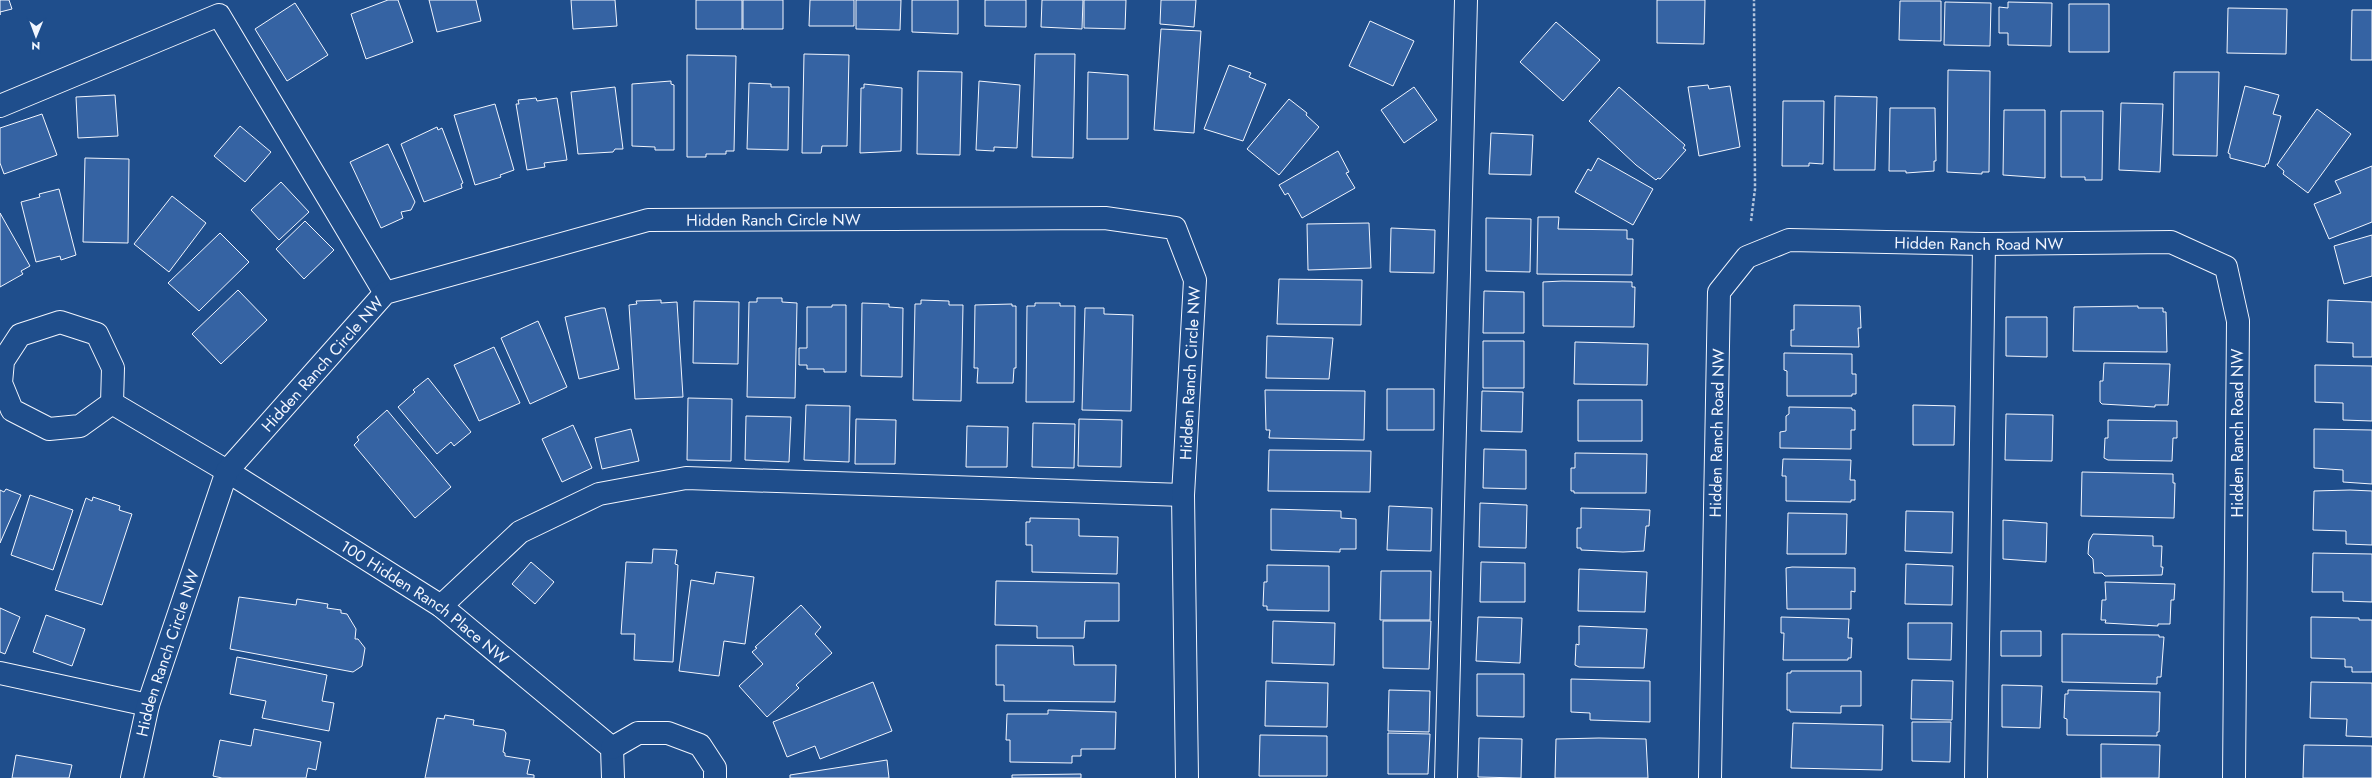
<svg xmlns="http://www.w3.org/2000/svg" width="2372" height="778" font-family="Jost,sans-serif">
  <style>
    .building { fill: #3563a3; stroke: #f2f6ff }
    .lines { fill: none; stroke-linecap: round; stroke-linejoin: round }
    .minor-casing { stroke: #f2f6ff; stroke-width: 24 }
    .path { stroke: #b3c4dc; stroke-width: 2.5; stroke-dasharray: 3 2; stroke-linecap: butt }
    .minor { stroke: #1f4e8c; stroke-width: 22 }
    .labels { text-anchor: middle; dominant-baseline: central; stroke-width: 3; stroke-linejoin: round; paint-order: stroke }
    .street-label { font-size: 16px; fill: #f2f6ff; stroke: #1f4e8c }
  </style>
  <rect width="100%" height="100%" fill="#1f4e8c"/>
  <path class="building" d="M0,0H9L12,9L0,12V15Z
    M388,0H398L413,42L366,59L351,14Z
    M429,0H476L481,21L437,32Z
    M571,0H615L617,26L573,29Z
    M696,0H742V29H696Z
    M743,0H783V29H743Z
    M810,0H854V26H809Z
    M856,0H901L900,30L856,29Z
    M912,0H958V34L912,32Z
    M985,0H1026V27L985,26Z
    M1042,0H1083L1082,29L1041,27Z
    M1084,0H1126L1125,29L1084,28Z
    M1161,0H1196L1194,27L1160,24Z
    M1657,0H1705L1704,44L1657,43Z
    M1900,1H1941V41L1899,40Z
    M1945,2L1991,3L1990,46L1944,45Z
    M2008,2L2052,3L2051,46L2008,45V33H1999V7L2008,8Z
    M295,3L328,55L287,81L255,29Z
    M2069,4H2109V52H2069Z
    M2228,8L2287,9L2286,54L2227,53Z
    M2352,10H2372V60H2351Z
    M1370,21L1414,41L1393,86L1349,66Z
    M1556,22L1600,60L1563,101L1520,62Z
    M1161,29L1201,31L1194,133L1154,130Z
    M804,54L849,55L847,146H822L821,153H802Z
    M1035,54H1075L1073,158L1032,157Z
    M687,55L736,56L734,151H726V154H706V157H687Z
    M1229,65L1251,73L1249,77L1266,84L1243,141L1204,129Z
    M1948,70L1990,71L1989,172H1982V174L1947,172Z
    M918,71L962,72L960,155L917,154Z
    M1088,72L1128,75V139H1087Z
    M2174,72H2219L2217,156L2173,155Z
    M671,81V84L674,85V150H655V147L632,146V84Z
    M979,81L1020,85L1017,148L994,147V151L976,150Z
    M749,83L771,84V87H789L788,150L747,149Z
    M864,84L902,88L901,151L860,153L861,88H864Z
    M1708,85L1709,89L1730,86L1740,147L1699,156L1688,87Z
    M2245,86L2279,95L2273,114L2281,116L2268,164H2266L2265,167L2230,158V154L2228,153Z
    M615,87L623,149H615L613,152L578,154L571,92Z
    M1414,87L1437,120L1404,143L1381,110Z
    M1619,87L1685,145L1683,148L1686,150L1660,179L1658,178L1656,180L1636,165L1589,121Z
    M115,95L118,136L78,138L76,97Z
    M1835,96L1877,97L1875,170H1834Z
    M536,98L537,101L557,98L567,160L544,163L545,167L527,170L516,104H519L518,100Z
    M1289,99L1307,113L1306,115L1319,127L1279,175L1247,149Z
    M1783,101H1824L1823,164L1809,163V166H1782Z
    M2121,103L2163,104L2160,172L2119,170Z
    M495,104L514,170L500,175L501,177L475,185L454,115Z
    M1890,108H1935L1936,161H1934V171L1906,173V171H1889Z
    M2317,109L2351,134L2308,193L2283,174L2284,171L2277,165Z
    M2004,110H2045V178L2003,175Z
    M2061,111H2103L2102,180H2085V177H2061Z
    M42,114L57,155L4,174L0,163V128Z
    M240,126L271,152L245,182L214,156Z
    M437,127L438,130L442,128L463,183L461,184L462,188L424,202L401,144Z
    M1491,133L1533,135L1531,175L1489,174Z
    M388,144L415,202L411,210L401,212L403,218L381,228L350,162Z
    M1338,151L1349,172L1346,173L1355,188L1302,218L1288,193L1285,195L1279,185Z
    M85,158L129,159L128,243L83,242Z
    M1598,158L1653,189L1633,225L1575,192L1588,169L1591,171Z
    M2372,166V222L2329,239L2314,204L2341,193L2335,181Z
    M281,182L309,212L279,240L251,210Z
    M59,189L76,255L61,260L60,256L36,262L21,202L40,197L39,194Z
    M172,196L206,223L169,272L134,244Z
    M0,213L30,266L21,271L23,274L0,287Z
    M1538,217H1559L1558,229L1627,230V239H1633L1632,275L1537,274Z
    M1486,218L1531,219L1530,272L1486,271Z
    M305,221L334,250L304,279L276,249Z
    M1369,223L1371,268L1308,270L1307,224Z
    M1391,228L1435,230L1434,273L1390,272Z
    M220,233L249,262L199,311L168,283Z
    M2372,235V276L2344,284L2334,246Z
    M1279,279L1362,280L1361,325L1277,324Z
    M1562,281L1632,282V287H1635L1634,327L1543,326V282Z
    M238,290L267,320L221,364L192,334Z
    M1484,291L1524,292V333H1483Z
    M757,298H782V302L797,303L795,398L747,397L749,302H757Z
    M661,300V303L677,302L683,397L635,399L629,305L637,304L636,301Z
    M921,300L949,301V305H963L961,401L913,400L915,304H921Z
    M2328,300L2372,302V357H2353V343L2327,342Z
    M694,301L739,302L738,364L693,363Z
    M862,303L889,304V307L903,308L902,377L861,376Z
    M1035,303H1060V306H1075L1074,402H1026L1027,306H1035Z
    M1012,304V306H1016V368H1014L1013,383H977L978,368H974L975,305Z
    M832,305H846V372H824V369H807V365H799V348H807V307H832Z
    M1794,305L1860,306L1861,328H1858L1859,347L1791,346V330H1794Z
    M2138,306V308H2163V312H2166L2167,352L2073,351L2074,307Z
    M601,308H605L619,369L579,379L565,317Z
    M1085,308H1104V314L1133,315L1131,411L1082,410Z
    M2006,317H2047V357L2006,356Z
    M538,321L567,387L530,404L501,338Z
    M1267,336L1333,338L1329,379L1266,378Z
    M1483,341H1524V388H1483Z
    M1575,342L1648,344L1647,385L1574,384Z
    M494,347L520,403L479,421L454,365Z
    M1784,353L1852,354V374H1856V394H1852V396H1787V371L1784,370Z
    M2104,363L2170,364L2168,405H2155V407L2102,404L2100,402V381H2103Z
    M2315,365L2372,366V421L2343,420V403L2315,402Z
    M428,378L471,432L454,446L451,442L437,454L398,407L415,392L413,390Z
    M1387,389H1434V430H1387Z
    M1265,390L1365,391L1364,440L1269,438L1270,430H1266Z
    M1482,391L1523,392L1522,432L1481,431Z
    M688,398L732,399L731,461L687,460Z
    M1578,400H1642V441H1578Z
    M806,405L850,406L849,462L804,460Z
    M1913,405L1955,406L1954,445H1913Z
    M1789,407L1852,408V410H1855V430H1851V449L1780,448V432L1786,431V416L1789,414Z
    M387,410L451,487L415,518L354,445L359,440L357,437Z
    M2006,414L2053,415L2052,461L2005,460Z
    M746,416L791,417L789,462L745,460Z
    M856,419L896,420L895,464H855Z
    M1079,419L1122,420L1121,467L1078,466Z
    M2108,420L2177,421V438H2173L2172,461L2108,460L2104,458L2105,438H2108Z
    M1033,423L1075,424L1074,468L1032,467Z
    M573,425L592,468L562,482L542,439Z
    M967,426L1008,427L1007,467H966Z
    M631,429L639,461L602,469L595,438Z
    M2314,429L2372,430V484L2343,482V470L2314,468Z
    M1484,449L1526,450V489L1483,488Z
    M1269,450L1371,451L1370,492L1268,491Z
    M1575,453L1647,454L1646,493H1574V491H1571V468H1575Z
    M1783,459L1851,460L1850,480H1855V500H1851V502L1786,501V476H1782Z
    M2082,472L2173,474V483H2175L2174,518L2081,516Z
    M6,489L21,495L0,543V490L4,492Z
    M2350,490L2372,491V545L2346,544V531L2313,530L2314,491Z
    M30,495L73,510L53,570L11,555Z
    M93,497L120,506L119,510L132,514L102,605L55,590L86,498L92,501Z
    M1480,503L1527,505L1526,548L1479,547Z
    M1389,506L1432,508L1431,551L1387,550Z
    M1581,508L1650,510L1649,526H1646L1644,551L1623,552L1581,550V548H1577V528H1581Z
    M1271,509L1341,511V518L1356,519V549H1340V552L1271,550Z
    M1906,511L1953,512L1952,553L1905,551Z
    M1788,513L1847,514L1846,554H1787Z
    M1030,518L1079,519V536L1118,537L1117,574L1032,572V545H1026V522H1030Z
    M2003,520L2047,523L2046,562L2003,559Z
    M2093,534L2153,536V546H2162L2161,567H2163L2162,575L2105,576L2102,573H2094L2093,559L2088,554L2089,541Z
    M653,549L677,550L675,564L678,565L673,662L634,660L635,634H621L626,562L652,563Z
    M2313,553L2372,554V602L2343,601V592H2312Z
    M531,562L554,582L535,604L512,584Z
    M1481,562L1525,563V602H1480Z
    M1906,564L1953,566L1952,605L1905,604Z
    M1267,565L1329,566V611L1267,610V606H1263L1264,582H1267Z
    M1792,567L1855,568V592L1851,591V609H1787L1786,568Z
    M1579,569L1647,572L1645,612L1578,611Z
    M1381,571H1431L1430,620H1380Z
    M716,572L754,577L745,644L724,641L719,676L679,671L691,580L714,584Z
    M996,581L1119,583V621H1085L1084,638H1037V626L995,625Z
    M2105,582L2175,584L2174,600H2171L2170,624H2158V626L2105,623L2106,620H2101L2102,600H2106Z
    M239,597L296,605L297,599L328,604L327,608L341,610V613L347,614L356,629L355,639H358L365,648L362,666L353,672L230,649Z
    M801,605L821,627L815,634L832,653L796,685L799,688L767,717L739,686L763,664L752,652L757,648L755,647Z
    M0,608L20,617L5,654L0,652Z
    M46,615L85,629L72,666L33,652Z
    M1478,617L1522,618L1520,663L1476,661Z
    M1781,617L1849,619L1848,638H1852L1851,658H1848V660H1783L1784,633H1781Z
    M2311,617L2359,618V620H2372V672H2352V667H2345V659L2311,658Z
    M1273,621L1335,623L1334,665L1272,663Z
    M1383,621H1431L1429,669L1383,668Z
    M1908,623H1952L1951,660L1908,659Z
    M1579,626L1647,629L1644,668L1579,667L1575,665L1576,644L1579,645Z
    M2001,631H2041V656H2001Z
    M2062,634L2159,635V637H2164L2161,677H2157V684L2062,682Z
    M996,645L1073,646L1074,665H1116L1115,702L1004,701V685H996Z
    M237,657L327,675L322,701L334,703L329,731L262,718L266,701L230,694Z
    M1791,671H1861V706H1841V713L1790,712V710H1787V673H1791Z
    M1477,674H1524V717L1477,716Z
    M1571,679L1650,681V722L1590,720V713L1571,712Z
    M1912,680L1953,681L1952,720L1911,719Z
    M1266,681L1328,683L1327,727L1265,726Z
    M873,682L892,731L820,759L815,746L787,757L773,722Z
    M2311,682L2372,683V737L2346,736L2347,719L2310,718Z
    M2002,685L2042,686L2040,728L2002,727Z
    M1389,690L1430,691L1429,732L1388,731Z
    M2068,690L2160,692L2159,732H2157V736L2067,735V719L2064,718L2065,694H2068Z
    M1048,710L1116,712L1115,749H1081V756H1072V763L1010,762V740H1006L1007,714H1048Z
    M445,715L474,720L473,725L504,730L506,733L503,752L505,753V756L530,760L527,774L534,775V778H425L437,718L444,719Z
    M1912,722H1951L1950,762L1912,761Z
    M1793,723L1883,725L1882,770L1791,768Z
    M254,729L321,742L316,770L308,768L306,778H222L213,776L220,740L251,746Z
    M1388,733L1430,734L1428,774H1388Z
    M1260,735L1327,736V776H1259Z
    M1479,738L1522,739L1521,778L1478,777Z
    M1599,738L1646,739L1648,778H1555L1556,739Z
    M2101,744L2160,745L2159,778H2101Z
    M2304,745L2372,746V778H2303Z
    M16,755L72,765L69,778H12Z
    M887,760L889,778H790V775Z
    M1081,774V778H1012V775Z"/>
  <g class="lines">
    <g class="minor-casing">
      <g id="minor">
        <path d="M0,106L219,15L385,293"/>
        <path id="s1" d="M112,403L80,426L49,429L12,410L1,383L3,361L20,335L60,322L97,334L113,368L112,403L227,471L441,606L612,748L613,778"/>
        <path d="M441,606L520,532L599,494L686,478L1183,495"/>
        <path d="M0,673L148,705"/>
        <path d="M612,748L638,733H668L700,745L715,768V778"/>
        <path id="s2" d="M132,778L148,705L227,471L385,293L648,220L1105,218L1175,228L1195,280L1183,495L1187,778"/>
        <path d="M1446,778L1466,0"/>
        <path id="s3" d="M1710,778L1719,292L1747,257L1789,240L1984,244L2171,242L2226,267L2238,321L2234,778"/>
        <path d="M1976,778L1984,244"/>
      </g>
    </g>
    <path class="path" d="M1751,221L1755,189L1754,0"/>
    <use href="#minor" class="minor"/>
  </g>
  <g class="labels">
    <g class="street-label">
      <text stroke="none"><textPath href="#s2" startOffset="958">Hidden Ranch Circle NW</textPath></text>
      <text stroke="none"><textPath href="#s3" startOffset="766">Hidden Ranch Road NW</textPath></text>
      <text stroke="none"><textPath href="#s2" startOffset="465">Hidden Ranch Circle NW</textPath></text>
      <text transform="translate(1190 373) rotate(-87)">Hidden Ranch Circle NW</text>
      <text stroke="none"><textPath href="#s3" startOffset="345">Hidden Ranch Road NW</textPath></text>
      <text transform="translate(2237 433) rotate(-90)">Hidden Ranch Road NW</text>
      <text stroke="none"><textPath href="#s1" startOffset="719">100 Hidden Ranch Place NW</textPath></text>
      <text stroke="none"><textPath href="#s2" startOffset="130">Hidden Ranch Circle NW</textPath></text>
    </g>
  </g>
  <g transform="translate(36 36) rotate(181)" stroke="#1f4e8c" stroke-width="3" paint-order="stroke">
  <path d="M0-3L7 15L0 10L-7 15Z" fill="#f2f6ff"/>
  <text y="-6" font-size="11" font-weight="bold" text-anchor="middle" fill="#f2f6ff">N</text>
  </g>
</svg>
